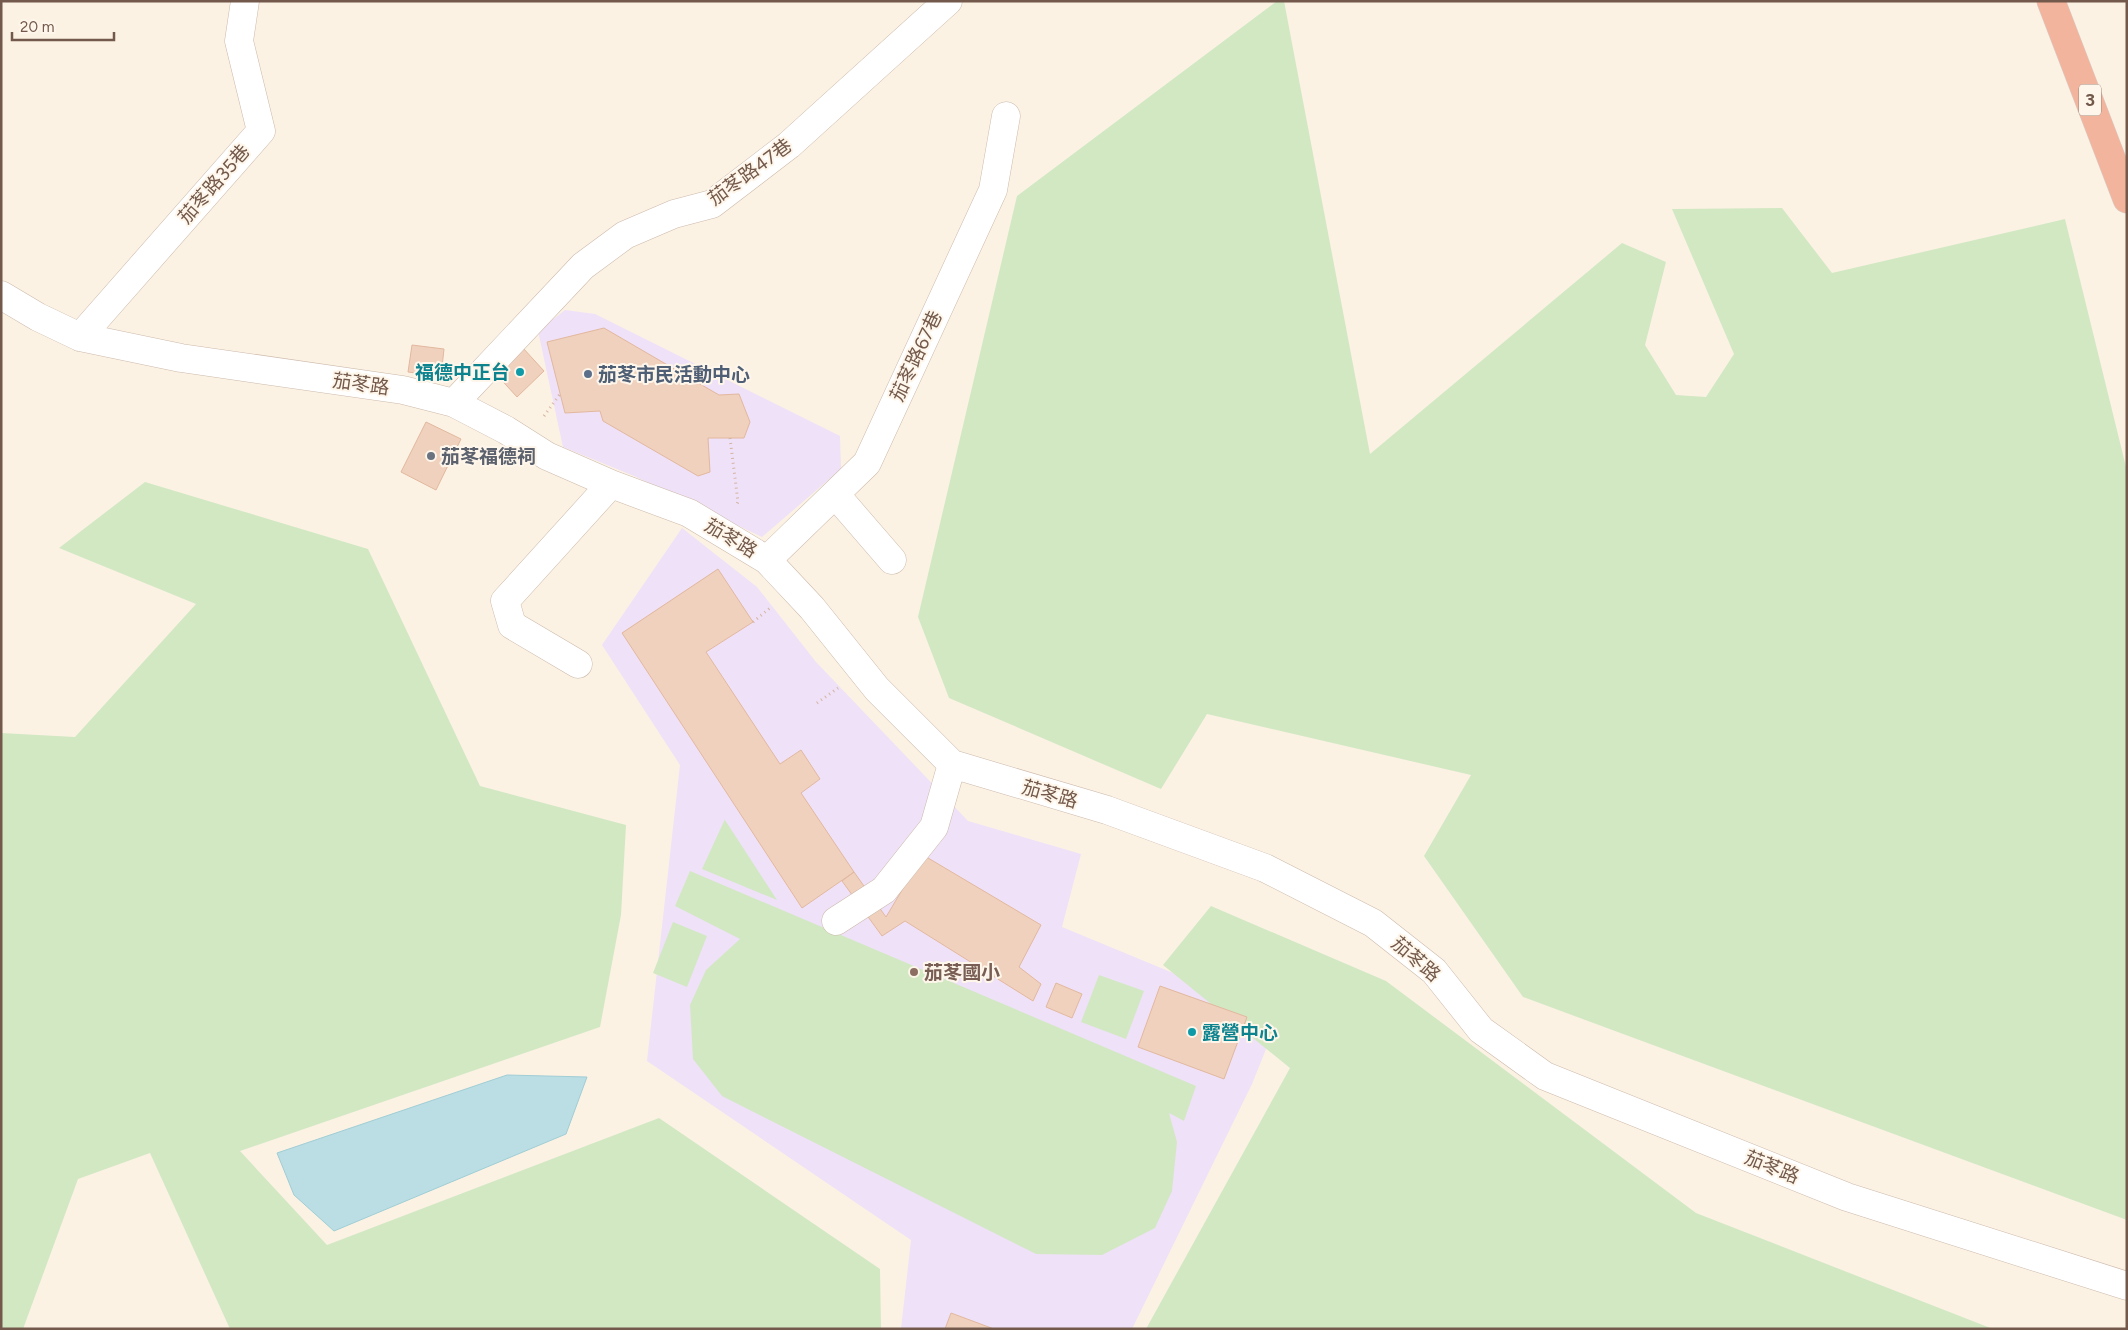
<svg xmlns="http://www.w3.org/2000/svg" width="2128" height="1330" font-family="Figtree,'Noto Sans TC',sans-serif">
  <style>
    .education { fill: #efe1f8 }
    .green { fill: #d2e8c3 }
    .water { fill: #badee4; stroke: #a0cdd5 }
    .building { fill: #f0d1bd; stroke: #e2b89e }
    .lines { fill: none; stroke-linecap: round; stroke-linejoin: round }
    .minor-casing { stroke: #cdbaab; stroke-width: 29 }
    .highway-casing { stroke: #d8d1cd; stroke-width: 29 }
    .path { stroke: #d4b4a0; stroke-width: 3; stroke-dasharray: 1 4; stroke-linecap: butt }
    .minor { stroke: #fff; stroke-width: 28 }
    .highway { stroke: #f3b49d; stroke-width: 28 }
    .culture-dot { fill: #0f9aa8; stroke: #fef6ea; stroke-width: 2 }
    .service-dot { fill: #5c6f8a; stroke: #fef6ea; stroke-width: 2 }
    .worship-dot { fill: #6b7280; stroke: #fef6ea; stroke-width: 2 }
    .education-dot { fill: #8d6e63; stroke: #fef6ea; stroke-width: 2 }
    .labels { text-anchor: middle; dominant-baseline: central; stroke-width: 4; stroke-linejoin: round; paint-order: stroke }
    .shield { fill: #fef6ea; stroke: #9d887b; stroke-width: 1 }
    .shield-label { font-size: 18px; font-weight: bold; fill: #73594b }
    .street-label { font-size: 19px; fill: #73594b; stroke: #fef6ea }
    .culture-label { font-size: 19px; font-weight: bold; fill: #0d838f; stroke: #fef6ea; text-anchor: end }
    .service-label { font-size: 19px; font-weight: bold; fill: #4e5e75; stroke: #fef6ea; text-anchor: start }
    .worship-label { font-size: 19px; font-weight: bold; fill: #5b616d; stroke: #fef6ea; text-anchor: start }
    .education-label { font-size: 19px; font-weight: bold; fill: #785e54; stroke: #fef6ea; text-anchor: start }
  </style>
  <rect width="100%" height="100%" fill="#fbf2e4"/>
  <path class="education" d="M565,310L595,314L840,436L841,469L762,537L634,476L563,447L538,331Z
    M682,528L757,587L816,662L968,821L1081,854L1062,927L1279,1017L1252,1084L1132,1329H901L911,1240L647,1061L680,765L602,645Z"/>
  <path class="green" d="M1277,1H1284L1370,454L1622,243L1666,262L1645,345L1676,395L1706,397L1734,354L1672,209L1782,208L1832,273L2065,219L2127,471V1220L1523,997L1424,856L1471,775L1207,714L1161,789L949,698L918,617L1017,196Z
    M145,482L368,549L480,786L626,825L621,915L600,1027L240,1151L327,1245L659,1118L880,1269L881,1329H230L150,1153L78,1179L23,1329H1V733L75,737L196,604L59,548Z
    M725,819V820L777,900L702,869Z
    M690,871L1196,1086L1184,1121L1169,1113L1177,1142L1172,1191L1155,1228L1102,1255L1036,1254L722,1096L693,1059L690,1005L706,970L740,939L675,906Z
    M1211,906L1386,981L1696,1213L1993,1329H1146L1290,1068L1163,965Z
    M673,922L707,936L687,987L653,973Z
    M1099,975L1144,991L1126,1039L1081,1022Z"/>
  <path class="water" d="M507,1075L587,1077L566,1134L334,1231L294,1195L277,1153Z"/>
  <path class="building" d="M604,328L719,395L739,394L750,422L744,438H708L710,472L698,476L603,421L600,411L565,413L547,342Z
    M412,345L444,349L441,376L408,372Z
    M523,348L544,371L517,397L496,374Z
    M426,422L461,439L436,490L401,472Z
    M718,569L753,622L706,652L780,764L801,750L820,779L801,793L854,872L802,908L622,633Z
    M923,855L1041,925L1019,967L1041,984L1033,1001L905,921L882,936L842,881L854,872L886,917Z
    M1056,983L1082,994L1072,1018L1046,1007Z
    M1160,986L1247,1017L1224,1079L1138,1047Z
    M951,1313L994,1329H945Z"/>
  <g class="lines">
    <g class="minor-casing">
      <path id="minor" d="M1,295L38,317L80,337L181,358L403,390L454,403L506,430L547,456L611,484L689,513L767,560L812,608L877,689L952,764L1107,810L1265,868L1373,923L1434,971L1481,1030L1545,1076L1847,1197L2127,1286
        M80,337L261,131L239,41L245,1
        M454,403L583,266L625,235L674,214L712,204L789,145L948,1
        M835,494L892,560
        M767,560L867,463L993,190L1006,116
        M578,664L512,625L505,601L611,484
        M836,921L884,890L934,827L952,764"/>
    </g>
    <g class="highway-casing">
      <path id="highway" d="M2051,1L2127,199"/>
    </g>
    <path class="path" d="M544,416L560,394
      M730,438L738,502L736,506
      M753,622L770,608
      M817,703L838,688"/>
    <use href="#minor" class="minor"/>
    <use href="#highway" class="highway"/>
  </g>
  <g class="culture-dot">
    <circle cx="520" cy="372" r="5"/>
    <circle cx="1192" cy="1032" r="5"/>
  </g>
  <circle class="service-dot" cx="588" cy="374" r="5"/>
  <circle class="worship-dot" cx="431" cy="456" r="5"/>
  <circle class="education-dot" cx="914" cy="972" r="5"/>
  <g class="labels">
    <rect class="shield" x="2079" y="84.5" width="22" height="31" rx="4"/>
    <g class="shield-label">
      <text x="2090" y="100">3</text>
    </g>
    <g class="street-label">
      <text transform="translate(750 172) rotate(-36)">茄苳路47巷</text>
      <text transform="translate(214 184) rotate(-49)">茄苳路35巷</text>
      <text transform="translate(916 356) rotate(-65)">茄苳路67巷</text>
      <text transform="translate(361 384) rotate(8)">茄苳路</text>
      <text transform="translate(731 538) rotate(31)">茄苳路</text>
      <text transform="translate(1050 794) rotate(16)">茄苳路</text>
      <text transform="translate(1416 959) rotate(41)">茄苳路</text>
      <text transform="translate(1772 1167) rotate(22)">茄苳路</text>
    </g>
    <g class="culture-label">
      <text x="510" y="372">福德中正台</text>
      <text x="1202" y="1032" text-anchor="start">露營中心</text>
    </g>
    <g class="service-label">
      <text x="598" y="374">茄苳市民活動中心</text>
    </g>
    <g class="worship-label">
      <text x="441" y="456">茄苳福德祠</text>
    </g>
    <g class="education-label">
      <text x="924" y="972">茄苳國小</text>
    </g>
  </g>
  <rect width="2128" height="1330" fill="none" stroke="#73594b" stroke-width="5"/>
  <path d="M12 32v8h102v-8" fill="none" stroke="#73594b" stroke-width="2.5"/>
  <text x="20" y="32" font-size="15" fill="#73594b" stroke="#fef6ea" stroke-width="4" paint-order="stroke">20 m</text>
</svg>
